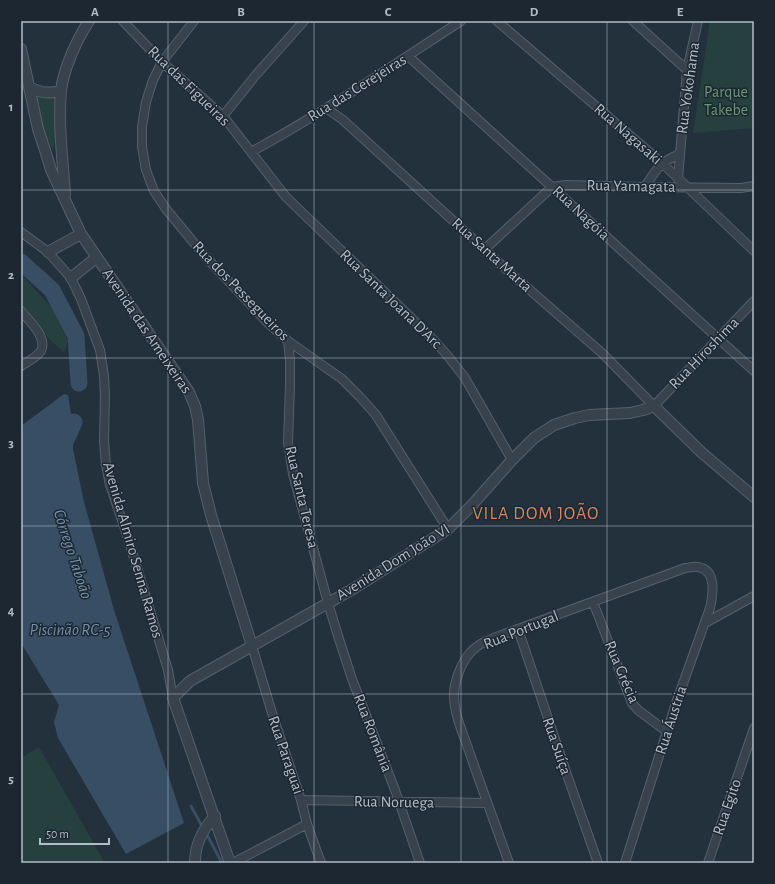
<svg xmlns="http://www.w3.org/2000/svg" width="775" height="884" font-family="'Alegreya Sans',sans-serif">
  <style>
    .green { fill: #263f3f }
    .water { fill: #374e64 }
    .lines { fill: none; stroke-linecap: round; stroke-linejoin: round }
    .stream { stroke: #374e64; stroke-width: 3 }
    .river { stroke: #374e64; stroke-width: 17 }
    .minor-casing { stroke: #55606b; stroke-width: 10 }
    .tertiary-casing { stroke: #55606b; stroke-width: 12 }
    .minor { stroke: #37424d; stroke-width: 8 }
    .tertiary { stroke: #37424d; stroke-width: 10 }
    .grid { fill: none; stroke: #b3bdc8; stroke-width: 1; stroke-opacity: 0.55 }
    .labels { text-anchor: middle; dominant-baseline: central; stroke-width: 3; stroke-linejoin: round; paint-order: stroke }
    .street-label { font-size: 16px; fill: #b3bdc8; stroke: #1c2732 }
    .park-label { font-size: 16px; fill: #6a9a71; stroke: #1c2732 }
    .water-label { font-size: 17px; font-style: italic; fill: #7391ac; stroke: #1c2732 }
    .quarter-label { font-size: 18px; letter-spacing: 1px; fill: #d58961; stroke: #1c2732 }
    .neatline { fill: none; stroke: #b3bdc8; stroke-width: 1.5 }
    .grid-label { font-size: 13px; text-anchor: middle; font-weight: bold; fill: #b3bdc8 }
  </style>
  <rect width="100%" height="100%" fill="#23313d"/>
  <path class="green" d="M710,21H754V128L693,133Z
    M34,92L41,95L52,98L59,95L58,122L53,150L43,128Z
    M21,274L53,309L68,341L64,352L51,341L21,303Z
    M39,747L105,863H21V758Z"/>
  <path class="water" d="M64,394L68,395L72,420L73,449L84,502L114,610L184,823L126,854L58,738L54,722L59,705L21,643V426Z"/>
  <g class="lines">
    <path class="stream" d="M191,806L203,828
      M206,833L222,863"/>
    <path class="river" d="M21,262L52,290L76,336L79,383
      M63,447L74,422"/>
    <g class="minor-casing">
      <path id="minor" d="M123,21L162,62L223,116L286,197L429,335L447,355L465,378L512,460
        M194,21L162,62L153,80L146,102L142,127V147L146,170L154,191L166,209L204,255L267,322L288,341L342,379L360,397L376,415L448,529
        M497,21L662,163L754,251
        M633,21L687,70
        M408,56L754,371
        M326,108L343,120L507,270L602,353L654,406L754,301
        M223,116L255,76L304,21
        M251,152C323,113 392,66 461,21
        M678,179L687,70L698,21
        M645,187L652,176L662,163L679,154
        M21,232L48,252L71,278L81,299L100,350L104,376L105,396L104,441L106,465L110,485L128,538L168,670L173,698
        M485,249L552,187L566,185L645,187L741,188L754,186
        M21,311C28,320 48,337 41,351C37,357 27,362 21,366
        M288,341L290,361V386L288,442L293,474L328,603L339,639L352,679L395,790L420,863
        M593,602L632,703L638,710L666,731
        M705,623L754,596
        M518,629L566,772L598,863
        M252,646L272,713L301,800L307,824L321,863
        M301,800L487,803
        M233,863L307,824
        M509,863C496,826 482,789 469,751C463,733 454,715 454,695C454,682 461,663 470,653C479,642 494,638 507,633L685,568C689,568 694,566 698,567C717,570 713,595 710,608L676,703L625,863
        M708,863L754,728"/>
    </g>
    <g class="tertiary-casing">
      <path id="tertiary" d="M21,49L38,129L45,150L51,170L81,234L189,392L195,406L198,420L203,483L211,515L252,646
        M29,87C41,93 49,94 61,91
        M65,195C63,161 58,126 61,91C63,70 77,39 89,21
        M48,252L81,234
        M71,278L97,257
        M195,863C195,844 202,830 215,816
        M230,863L173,698L190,681L353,589L448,529L472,505L512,460L534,438L554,425L575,418L589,415L630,413L643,410L654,406L701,452L754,497"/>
    </g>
    <use href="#minor" class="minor"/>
    <use href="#tertiary" class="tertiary"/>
  </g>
  <path class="grid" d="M168,21V863M314,21V863M461,21V863M607,21V863M21,190H754M21,358H754M21,526H754M21,694H754"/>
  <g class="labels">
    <g class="street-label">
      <text transform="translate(189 86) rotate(44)">Rua das Figueiras</text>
      <text transform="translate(357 88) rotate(-32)">Rua das Cerejeiras</text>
      <text transform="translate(688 88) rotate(-82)">Rua Yokohama</text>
      <text transform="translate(628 134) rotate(41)">Rua Nagasaki</text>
      <text transform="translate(631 186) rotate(1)">Rua Yamagata</text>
      <text transform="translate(581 213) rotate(43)">Rua Nagóia</text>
      <text transform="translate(492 255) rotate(42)">Rua Santa Marta</text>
      <text transform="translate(241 291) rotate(46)">Rua dos Pessegueiros</text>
      <text transform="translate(391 299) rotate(44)">Rua Santa Joana D'Arc</text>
      <text transform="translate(147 331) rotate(56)">Avenida das Ameixeiras</text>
      <text transform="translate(704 353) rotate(-46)">Rua Hiroshima</text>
      <text transform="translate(302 497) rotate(77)">Rua Santa Teresa</text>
      <text transform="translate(133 550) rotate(74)">Avenida Almiro Senna Ramos</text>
      <text transform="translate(393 562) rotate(-32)">Avenida Dom João VI</text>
      <text transform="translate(521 630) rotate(-22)">Rua Portugal</text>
      <text transform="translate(622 672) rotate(67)">Rua Grécia</text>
      <text transform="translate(671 720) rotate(-72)">Rua Áustria</text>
      <text transform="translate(373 733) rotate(69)">Rua România</text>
      <text transform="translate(557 746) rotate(71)">Rua Suíça</text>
      <text transform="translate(286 755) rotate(71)">Rua Paraguai</text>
      <text transform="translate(394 802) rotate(1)">Rua Noruega</text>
      <text transform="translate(727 807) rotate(-71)">Rua Egito</text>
    </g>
    <g class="park-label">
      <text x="726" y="92">Parque<tspan x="726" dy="18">Takebe</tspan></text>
    </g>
    <g class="water-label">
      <text transform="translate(73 554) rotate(72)">Córrego Taboão</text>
      <text x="70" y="629">Piscinão RC-5</text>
    </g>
    <g class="quarter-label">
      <text x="536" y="514">VILA DOM JOÃO</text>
    </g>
  </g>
  <rect width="775" height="884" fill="none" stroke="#1c2732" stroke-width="44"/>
  <path d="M40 838v6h69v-6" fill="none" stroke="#b3bdc8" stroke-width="2"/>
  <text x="46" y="838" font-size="12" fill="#b3bdc8" stroke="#1c2732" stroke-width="3" paint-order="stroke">50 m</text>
  <rect x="22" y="22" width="731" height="840" class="neatline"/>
  <g class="grid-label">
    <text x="95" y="16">A</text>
    <text x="241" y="16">B</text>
    <text x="388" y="16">C</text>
    <text x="534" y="16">D</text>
    <text x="680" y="16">E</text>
    <text x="11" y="111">1</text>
    <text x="11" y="279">2</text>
    <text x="11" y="447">3</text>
    <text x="11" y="615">4</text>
    <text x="11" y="783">5</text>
  </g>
</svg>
